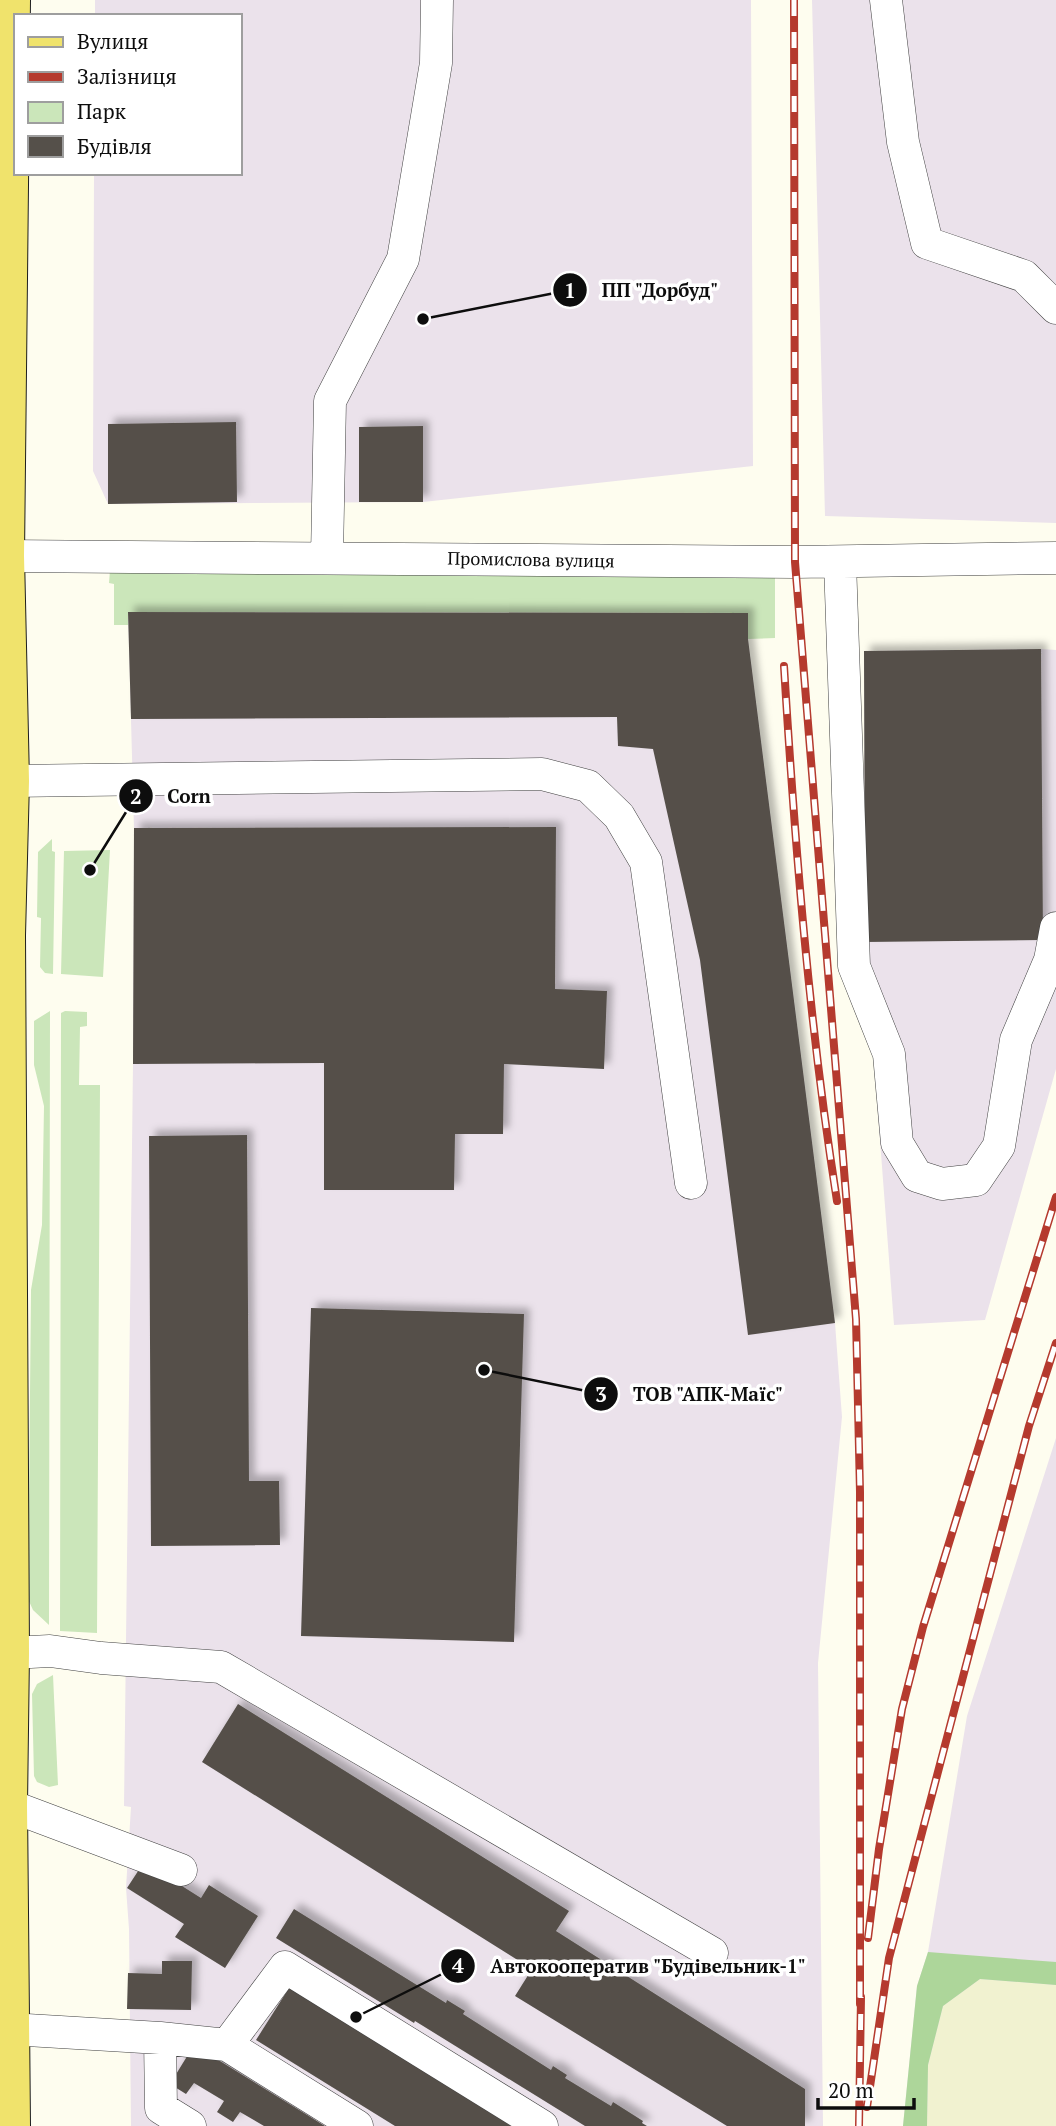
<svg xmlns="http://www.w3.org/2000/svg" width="1056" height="2126" font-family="'PT Serif',serif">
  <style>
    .industrial { fill: #ebe2eb }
    .farmland { fill: #f1f2d0 }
    .green { fill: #cbe6ba }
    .forest { fill: #add69a }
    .building { fill: #55504a; filter: url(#shadow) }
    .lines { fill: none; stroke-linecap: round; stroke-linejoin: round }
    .minor-casing { stroke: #404040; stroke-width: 33 }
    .major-casing { stroke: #1e1e1e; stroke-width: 40 }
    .minor { stroke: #fff; stroke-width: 32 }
    .major { stroke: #f0e36c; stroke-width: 38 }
    .rail-casing { stroke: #b53a2e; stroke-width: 8 }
    .rail { stroke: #fff; stroke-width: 5; stroke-dasharray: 16; stroke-linecap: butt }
    .labels { text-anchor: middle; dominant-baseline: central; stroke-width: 7; stroke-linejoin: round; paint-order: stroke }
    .street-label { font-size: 18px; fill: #0d0d0d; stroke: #fff }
    .leader { fill: none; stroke: #0d0d0d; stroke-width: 2.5 }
    .callout-dot { fill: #0d0d0d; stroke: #fff; stroke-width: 2.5 }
    .mark-label { font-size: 21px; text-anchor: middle; font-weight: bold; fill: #fff }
    .callout-label { font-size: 19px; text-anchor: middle; font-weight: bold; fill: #0d0d0d; stroke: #fff; stroke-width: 7; stroke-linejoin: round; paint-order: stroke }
  </style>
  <defs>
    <filter id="shadow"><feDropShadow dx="6" dy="-6" stdDeviation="3.5" flood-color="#0004"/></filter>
  </defs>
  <rect width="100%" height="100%" fill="#fefdef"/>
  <path class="industrial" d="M95,0H751L753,466L423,502L108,504L93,471L94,173H240V16H95Z
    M812,0H1056V523L825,516Z
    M128,612L748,613V639L835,1323L842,1417L818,1663L823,2126H131L129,1929L126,1888L131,1807L124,1806L133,1064L134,828Z
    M1041,649L1056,650V1069L985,1320L894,1325L865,942L864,651Z
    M1056,1438V2126H903L917,1986L928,1952L967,1716Z"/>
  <path class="farmland" d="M980,1979L1056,1985V2126H927L928,2065L943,2006Z"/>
  <path class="green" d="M110,570L775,575V638L748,639V613L128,612V625H114V584L109,583Z
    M52,839V851L55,852L53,974L45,973L40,967L41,918L37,917L38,852Z
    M110,850L103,977L61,974L64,851Z
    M50,1011L49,1625L33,1610L28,1599L31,1290L42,1225L44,1106L34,1065V1021Z
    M65,1011L87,1012V1026L80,1027L79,1085H100L97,1633L60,1631L61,1013Z
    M53,1675L58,1785L49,1787L37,1782L34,1776L32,1694L37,1684Z"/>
  <path class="forest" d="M928,1952L1056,1962V1985L980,1979L943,2006L928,2065L927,2126H903L917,1986Z"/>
  <path class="building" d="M236,422L237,502L108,504V424Z
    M423,426V502H359V427Z
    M128,612L748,613V639L835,1323L748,1335L700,960L653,749L618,746L617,717L131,719Z
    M1041,649L1043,940L865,942L864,651Z
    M556,827L555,989L607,991L604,1069L504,1064L503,1134H455L454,1190H324V1063L133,1064L134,828Z
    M247,1135L249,1481H279L280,1545L151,1546L149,1136Z
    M311,1308L524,1314L514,1642L301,1636Z
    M238,1704L569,1911L556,1931L805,2089V2126H727L515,1996L532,1969L202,1762Z
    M144,1862L201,1898L209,1885L258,1916L225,1968L175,1937L184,1924L127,1888Z
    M294,1909L446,2003L447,2000L465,2011L463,2014L551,2070L553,2066L567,2075L565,2078L611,2106L613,2102L643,2121L642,2123L647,2126H585L415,2021L414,2023L276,1938Z
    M162,1961H192L191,2010L127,2009L128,1973L162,1974Z
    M289,1988L513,2126H395L256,2040Z
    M194,2045L325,2126H264L240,2112L233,2122L217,2112L224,2101L194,2083L186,2094L170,2084Z"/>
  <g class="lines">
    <g class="minor-casing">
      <path id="minor" d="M886,0L903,142L927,243L1024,276L1056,308
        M5,556L795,562L1056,558
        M327,557L330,401L403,259L436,63L437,0
        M840,562L854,966L889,1054L897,1143L917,1176L942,1184L976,1180L999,1146L1016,1040L1050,960L1056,928
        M10,781L542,774L588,786L619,816L646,862L691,1183
        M10,1653L50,1651L101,1658L221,1667L712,1953
        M8,1805L181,1870
        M10,2029L160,2038L227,2045L357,2126
        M160,2038L161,2108L190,2126
        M227,2045L285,1967L542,2126"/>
    </g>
    <g class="major-casing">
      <path id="major" d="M11,2126L8,1805L10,1653L6,935L10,781L5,556L11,0"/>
    </g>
    <use href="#minor" class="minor"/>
    <use href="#major" class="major"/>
    <g class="rail-casing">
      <path id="rail" d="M794,0L795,562L856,1319L860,1492V2004
        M784,666C795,846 809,1024 837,1201
        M868,1938L879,1849L902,1709L923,1627L1056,1197
        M867,2107L889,1958L1029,1426L1056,1343
        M859,2126L861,1997"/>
    </g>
    <use href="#rail" class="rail"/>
  </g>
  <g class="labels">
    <g class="street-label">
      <text transform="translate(531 559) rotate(1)">Промислова вулиця</text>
    </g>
  </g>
  <path class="leader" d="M423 319L570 290M90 870L136 796M484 1370L601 1394M356 2017L458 1966"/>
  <g class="callout-dot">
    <circle cx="423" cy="319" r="7"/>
    <circle cx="90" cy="870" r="7"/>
    <circle cx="484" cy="1370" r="7"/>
    <circle cx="356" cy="2017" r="7"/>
    <circle cx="570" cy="290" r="18"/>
    <circle cx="136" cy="796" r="18"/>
    <circle cx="601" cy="1394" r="18"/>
    <circle cx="458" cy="1966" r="18"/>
  </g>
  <g class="mark-label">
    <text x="570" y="298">1</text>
    <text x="136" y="804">2</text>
    <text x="601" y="1402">3</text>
    <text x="458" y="1973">4</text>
  </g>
  <g class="callout-label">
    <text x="660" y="297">ПП "Дорбуд"</text>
    <text x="189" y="803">Corn</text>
    <text x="708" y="1401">ТОВ "АПК-Маїс"</text>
    <text x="648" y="1973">Автокооператив "Будівельник-1"</text>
  </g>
  <rect x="14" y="14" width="228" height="161" fill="#ffffff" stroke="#9e9e9e" stroke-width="2"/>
  <rect x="28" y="37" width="35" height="10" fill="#f0e36c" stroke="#9e9e9e" stroke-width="2"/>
  <text x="77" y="49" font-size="21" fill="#0d0d0d">Вулиця</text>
  <rect x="28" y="72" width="35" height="10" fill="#b53a2e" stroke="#9e9e9e" stroke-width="2"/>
  <text x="77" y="84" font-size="21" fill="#0d0d0d">Залізниця</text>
  <rect x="28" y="102" width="35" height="21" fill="#cbe6ba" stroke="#9e9e9e" stroke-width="2"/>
  <text x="77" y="119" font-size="21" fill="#0d0d0d">Парк</text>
  <rect x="28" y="136" width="35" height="21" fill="#55504a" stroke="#9e9e9e" stroke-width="2"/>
  <text x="77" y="154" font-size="21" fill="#0d0d0d">Будівля</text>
  <path d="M818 2098v10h96v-10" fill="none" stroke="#0d0d0d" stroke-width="3.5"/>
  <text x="828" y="2098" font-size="21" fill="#0d0d0d" stroke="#ffffff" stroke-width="5" paint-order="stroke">20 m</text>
</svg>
